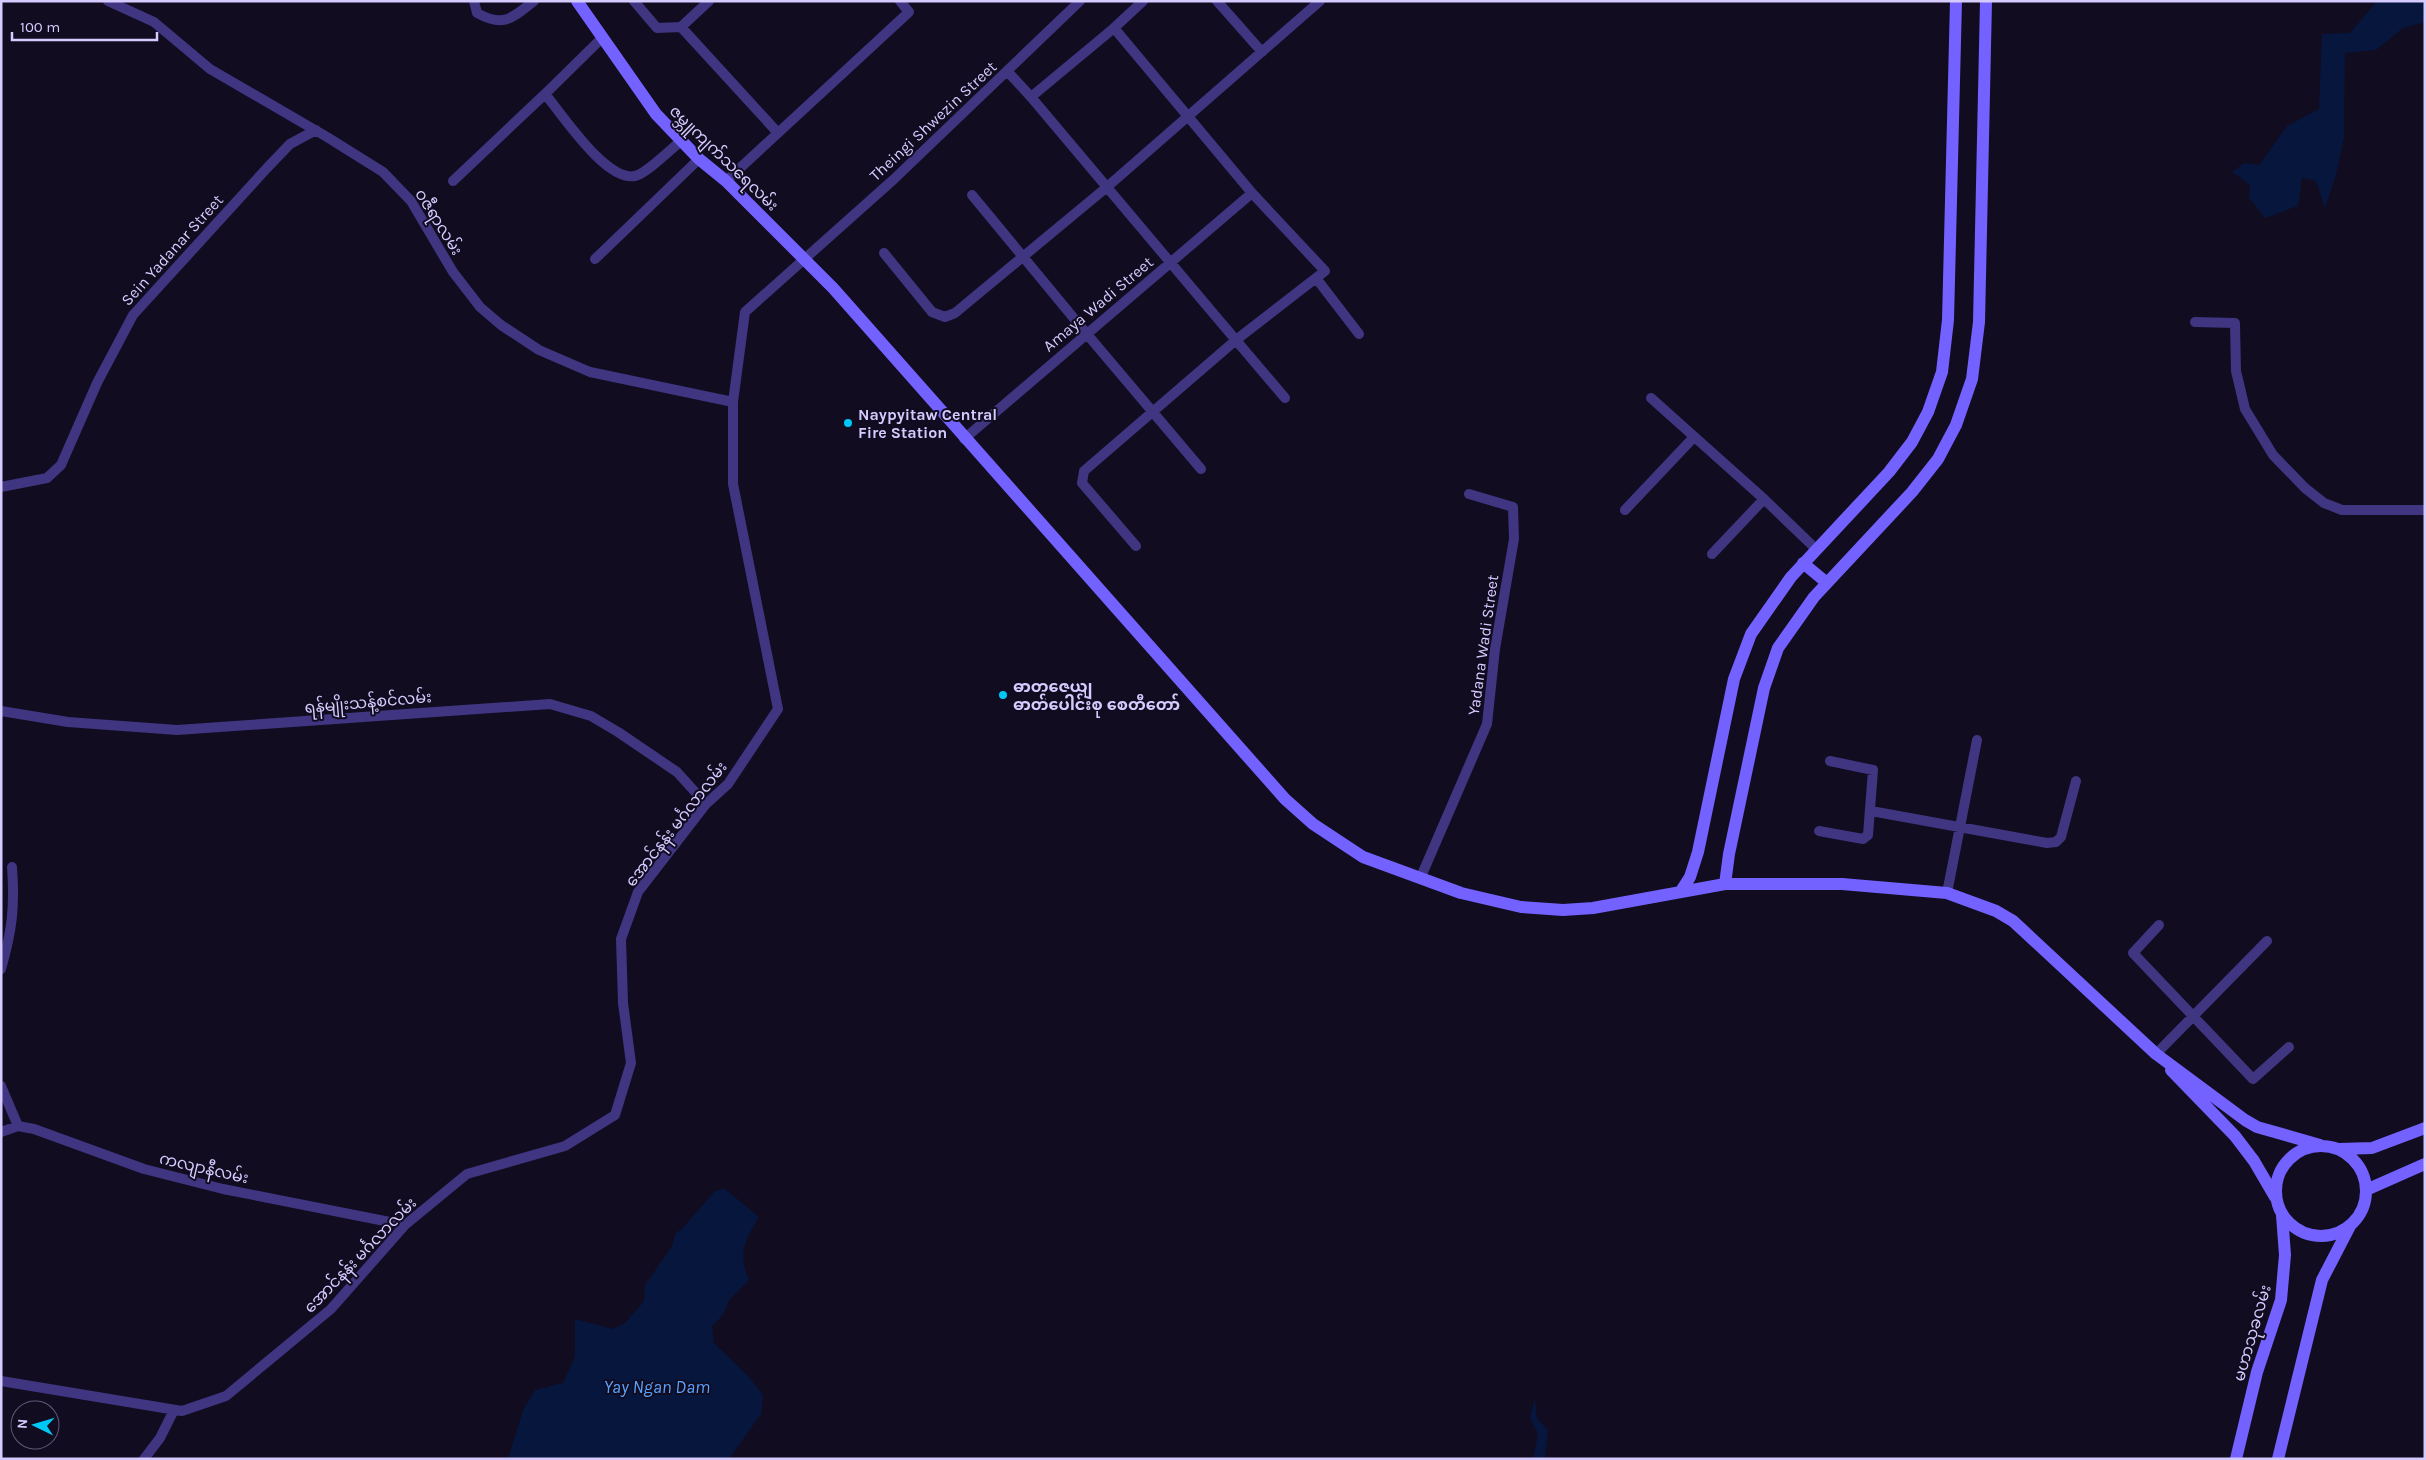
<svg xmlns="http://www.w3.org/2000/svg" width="2426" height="1460" font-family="Karla,'Noto Sans Myanmar',sans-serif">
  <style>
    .water { fill: #07163d }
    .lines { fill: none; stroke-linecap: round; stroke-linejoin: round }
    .street { stroke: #3f3580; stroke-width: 10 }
    .secondary { stroke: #7362ff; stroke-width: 12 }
    .poi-dot { fill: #00c8f6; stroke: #110c20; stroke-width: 2 }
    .labels { text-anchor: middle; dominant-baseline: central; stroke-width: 4; stroke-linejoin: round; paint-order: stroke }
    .street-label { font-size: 16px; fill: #d5cbff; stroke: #110c20 }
    .poi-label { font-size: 16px; font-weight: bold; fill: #d5cbff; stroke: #110c20; text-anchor: start }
    .water-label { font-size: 18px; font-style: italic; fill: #59a3ff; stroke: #110c20 }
  </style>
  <rect width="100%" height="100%" fill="#110c20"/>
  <path class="water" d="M2377,1H2425V22L2403,28L2376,50L2345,53L2344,138L2336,175L2325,208L2316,181L2302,178L2298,206L2265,218L2249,198L2250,185L2232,172L2244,163L2259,165L2287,126L2319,109L2322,34L2350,33Z
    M724,1188L759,1217C745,1241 737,1252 749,1280L730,1299L722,1316L712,1326L714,1343L749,1377L763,1395L761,1414L729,1459H508L523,1410L535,1390L563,1383L575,1356V1319L613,1329L625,1323L644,1301L645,1285L672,1246L676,1232L681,1230L714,1192Z
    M1535,1398L1537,1418L1548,1430L1545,1459H1533L1538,1435L1530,1418Z"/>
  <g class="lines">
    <path class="street" d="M108,1L154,22L210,69L327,137L383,172L411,201L453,272L480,307L501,325L539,350L590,372L733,402
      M474,1L477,13C504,28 512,18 534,1
      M634,1L657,28L681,27L778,133
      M1217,1L1262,52
      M681,27L709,1
      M1114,28L1143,1
      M1008,72L1031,97
      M545,94L602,38
      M453,181L545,94C562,114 606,182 635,176C646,174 671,149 681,141
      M726,181L909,12L900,1
      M972,195L1086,333L1201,469
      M884,253L932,312L945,317L955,313L1107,187L1320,1
      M595,259L699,159
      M1316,278L1359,334
      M2195,322L2235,323L2236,371L2245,409L2273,455L2305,488L2324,503L2342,510H2425
      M1651,398L1764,499L1816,549
      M964,439L1252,193
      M1,487L47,478L61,465L97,383L133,315L267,168L290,144L316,130
      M1625,510L1694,437
      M1136,546L1082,483L1084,471L1236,340L1325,271L1252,193L1114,28L1031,97C1116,198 1200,298 1285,398
      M1712,554L1764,499
      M1,711L68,722L177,730L550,704L591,716L618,732L677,772L706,804
      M1871,811L2047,843L2056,842L2061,837L2076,781
      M1819,831L1863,839L1868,835L1873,770L1830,761
      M1420,879L1487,724L1495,649L1514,539L1513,507L1469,494
      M1947,893L1977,740
      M2159,925L2133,953L2253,1079L2289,1047
      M1,969C12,931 15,907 12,867
      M2156,1054L2267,941
      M1,1086L18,1126
      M1,1132L18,1126L34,1129L144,1169L223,1189L405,1225
      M1,1381L182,1411L226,1396L331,1309L405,1225L467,1174L565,1146L615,1115L631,1063L623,1003L621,939L638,892L706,804L728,784L778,709L733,484V402L745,312L893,180L1080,1
      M144,1459L160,1438L174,1410"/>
    <path class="secondary" d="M577,1L656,114L699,159L726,181L833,288L1285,799L1313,824L1363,857L1461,893L1521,907L1563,910L1593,908L1725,884H1842L1947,893L1996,911L2013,921L2156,1054L2245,1120L2257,1127L2320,1145
      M1803,563L1827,583
      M1725,884L1729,854L1764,688L1778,648L1814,597L1912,492L1938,459L1956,425L1972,379L1979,322L1986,1
      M1681,891L1690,877L1698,852L1734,679L1751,634L1791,577L1889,472L1912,442L1928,412L1942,372L1948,320L1956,1
      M2171,1070L2235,1136L2254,1161L2275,1197
      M2276 1191a45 45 0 1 1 90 0a45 45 0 1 1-90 0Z
      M2339,1149L2372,1148L2425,1128
      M2366,1190L2425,1164
      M2236,1459L2257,1372L2281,1300L2285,1255L2282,1215
      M2278,1459L2322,1280L2350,1226"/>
  </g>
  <g class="poi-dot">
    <circle cx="848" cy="423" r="5"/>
    <circle cx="1003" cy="695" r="5"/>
  </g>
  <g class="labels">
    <g class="street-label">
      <text transform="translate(933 121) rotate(-43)">Theingi Shwezin Street</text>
      <text transform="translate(724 158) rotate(44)">ဇမ္ဘူကျက်သရေလမ်း</text>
      <text transform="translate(439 222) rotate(58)">ဝဇီရာလမ်း</text>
      <text transform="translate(172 250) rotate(-48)">Sein Yadanar Street</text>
      <text transform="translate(1098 304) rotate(-40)">Amaya Wadi Street</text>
      <text transform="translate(1483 645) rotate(-82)">Yadana Wadi Street</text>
      <text transform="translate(368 702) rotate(-5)">ရန်မျိုးသန့်စင်လမ်း</text>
      <text transform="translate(676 824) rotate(-52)">အောင်နန်း မင်္ဂလာလမ်း</text>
      <text transform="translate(204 1168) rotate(13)">ကလျာနီလမ်း</text>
      <text transform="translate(360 1255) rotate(-46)">အောင်နန်း မင်္ဂလာလမ်း</text>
      <text transform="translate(2252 1333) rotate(-74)">မဟာသုခလမ်း</text>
    </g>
    <g class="poi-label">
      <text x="858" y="414">Naypyitaw Central<tspan x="858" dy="18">Fire Station</tspan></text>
      <text x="1013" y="686">ဓာတုဇေယျ<tspan x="1013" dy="18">ဓာတ်ပေါင်းစု စေတီတော်</tspan></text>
    </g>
    <g class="water-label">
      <text x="657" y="1387">Yay Ngan Dam</text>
    </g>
  </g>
  <rect width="2426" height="1460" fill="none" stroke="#d5cbff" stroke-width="5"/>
  <g transform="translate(35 1425) rotate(275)"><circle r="24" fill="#110c20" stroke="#5f5879"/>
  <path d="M0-4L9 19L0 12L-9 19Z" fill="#00c8f6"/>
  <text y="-8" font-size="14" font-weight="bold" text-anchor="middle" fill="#d5cbff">N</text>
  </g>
  <path d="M12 32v8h145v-8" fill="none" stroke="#d5cbff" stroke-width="2.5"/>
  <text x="20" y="32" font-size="15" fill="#d5cbff" stroke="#110c20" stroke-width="4" paint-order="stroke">100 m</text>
</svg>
